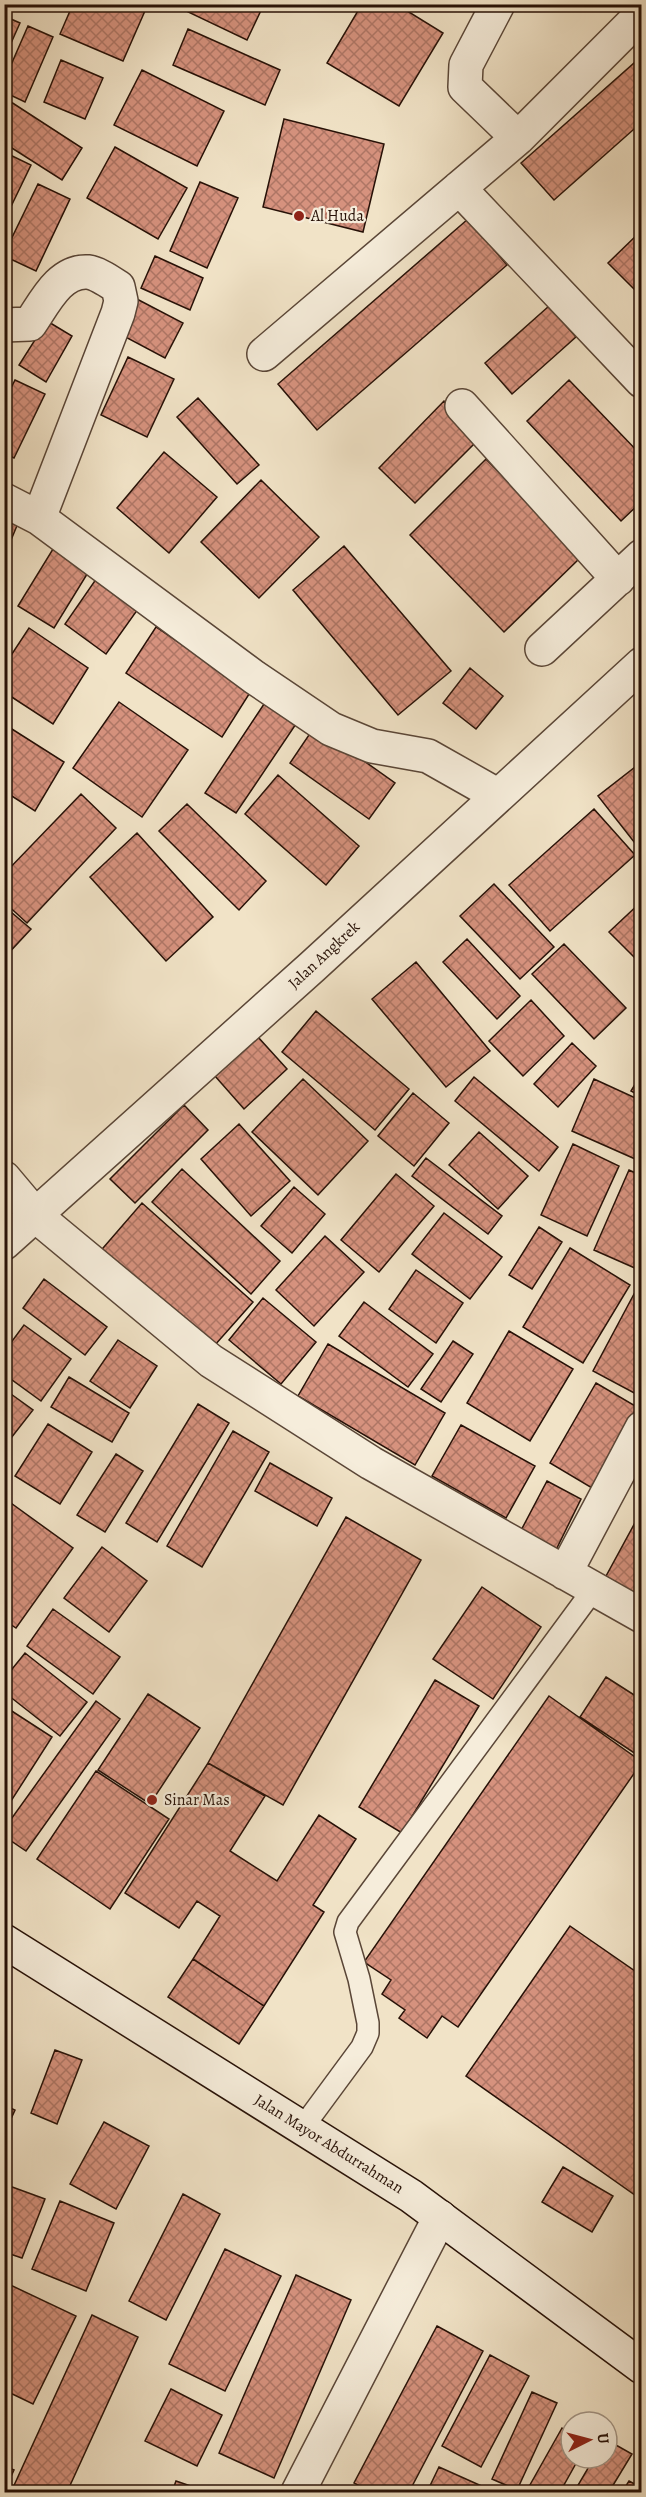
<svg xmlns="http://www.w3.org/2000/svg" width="646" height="2497" font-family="Alegreya,serif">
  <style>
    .building { fill: url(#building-cross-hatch); stroke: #271107; stroke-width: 1.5 }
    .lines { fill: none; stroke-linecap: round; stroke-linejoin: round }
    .service-casing { stroke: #5a4637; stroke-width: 24 }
    .minor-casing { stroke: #5a4637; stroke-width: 36 }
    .secondary-casing { stroke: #271107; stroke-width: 36 }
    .service { stroke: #f6eddb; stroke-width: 21 }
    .minor { stroke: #f6eddb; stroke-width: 33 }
    .secondary { stroke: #f6eddb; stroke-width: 33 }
    .poi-dot { fill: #8f2418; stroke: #f6eddb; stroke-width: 2 }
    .labels { text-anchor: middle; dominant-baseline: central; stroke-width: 4.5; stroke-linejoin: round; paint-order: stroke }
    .poi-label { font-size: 16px; fill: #271107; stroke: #f6eddb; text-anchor: start }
    .street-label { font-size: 16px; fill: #271107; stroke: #f6eddb }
  </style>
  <defs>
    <pattern id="building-cross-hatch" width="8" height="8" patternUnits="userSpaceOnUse" patternTransform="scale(1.5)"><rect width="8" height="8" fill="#d6927e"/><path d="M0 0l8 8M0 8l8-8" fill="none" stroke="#ae7665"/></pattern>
  </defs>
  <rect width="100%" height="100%" fill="#f1e3c7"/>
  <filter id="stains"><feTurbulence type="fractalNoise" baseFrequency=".00333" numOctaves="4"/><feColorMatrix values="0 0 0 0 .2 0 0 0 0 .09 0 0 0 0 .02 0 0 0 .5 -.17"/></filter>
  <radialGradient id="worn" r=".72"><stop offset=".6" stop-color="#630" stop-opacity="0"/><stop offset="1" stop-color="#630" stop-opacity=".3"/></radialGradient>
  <path class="building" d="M73,4H148L123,61L60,34Z
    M189,4H264L247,40L186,11Z
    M362,4H396L443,33L399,106L327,63Z
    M4,16L20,23L4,59Z
    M28,26L53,37L25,102L4,92V81Z
    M188,29L280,70L265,105L173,65Z
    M642,56V122L554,200L521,163Z
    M61,60L103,78L85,119L44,102Z
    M142,70L224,111L197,166L114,125Z
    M11,102L82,148L62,180L4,143V112Z
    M284,119L384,144L363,232L263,207Z
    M115,147L187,188L158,239L87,198Z
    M4,152L31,165L4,221Z
    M200,182L238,198L207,268L170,251Z
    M38,184L70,199L36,271L4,256V254Z
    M468,219L507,265L317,430L278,384Z
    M642,230V297L608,263Z
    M155,256L203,278L190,310L141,288Z
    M133,297L183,323L165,358L116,332Z
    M549,306L576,337L512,394L485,363Z
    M47,321L72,336L46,382L19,365Z
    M128,357L174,379L147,437L101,415Z
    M15,380L45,394L14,458L4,453V402Z
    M569,380L642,456V501L621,521L527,421Z
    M198,398L259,465L237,484L177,417Z
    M444,401L481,437L415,503L379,468Z
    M164,452L217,497L169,553L117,508Z
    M486,459L581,557L504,632L410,535Z
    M261,480L319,537L259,598L201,542Z
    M4,509L21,516L4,557Z
    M344,546L451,671L398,715L293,590Z
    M53,549L89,571L54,628L18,606Z
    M101,572L143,602L106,654L65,624Z
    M156,627L251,691L222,737L126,673Z
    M29,628L88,668L53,724L4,692V666Z
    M470,668L503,696L476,729L443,703Z
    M266,701L298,721L236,813L205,793Z
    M119,702L188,750L142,817L73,768Z
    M4,724L64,762L35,811L4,791Z
    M315,726L395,783L369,819L290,763Z
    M639,764L642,767V852L598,796Z
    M278,775L359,846L326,885L245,814Z
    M81,794L116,828L27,923L4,902V874Z
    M187,804L266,881L239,910L159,831Z
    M594,809L635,855L550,931L509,885Z
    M137,833L213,917L166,961L90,877Z
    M494,884L554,947L520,979L460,916Z
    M642,901V965L609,932Z
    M4,906L31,929L4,958Z
    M467,939L520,996L497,1019L443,962Z
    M564,944L626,1008L594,1039L532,974Z
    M416,962L490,1051L446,1087L372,999Z
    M531,1000L564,1036L523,1076L489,1041Z
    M316,1011L409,1089L375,1130L282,1052Z
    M258,1037L287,1069L244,1109L215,1076Z
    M572,1043L596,1066L558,1107L534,1084Z
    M642,1073V1097L631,1091Z
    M474,1077L558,1147L539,1171L455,1101Z
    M303,1079L368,1141L318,1195L252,1132Z
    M594,1079L642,1101V1162L572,1131Z
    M413,1093L449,1123L414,1166L378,1136Z
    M184,1105L208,1130L135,1203L110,1179Z
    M239,1124L290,1181L251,1216L201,1159Z
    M479,1132L528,1176L498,1209L449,1165Z
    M573,1144L619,1166L587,1236L541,1215Z
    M426,1158L502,1216L488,1234L412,1176Z
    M182,1169L280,1261L251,1294L152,1202Z
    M629,1170L642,1176V1260L637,1269L594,1250Z
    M396,1174L434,1206L379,1272L341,1240Z
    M294,1187L325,1214L292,1253L261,1226Z
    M142,1203L253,1302L207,1354L97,1255Z
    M444,1213L502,1257L470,1299L412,1254Z
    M539,1227L562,1242L532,1289L509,1275Z
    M325,1236L364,1272L314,1326L276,1290Z
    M570,1248L630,1285L583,1363L523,1327Z
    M416,1270L463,1303L436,1343L389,1309Z
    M44,1279L107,1327L85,1355L23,1308Z
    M642,1279V1389L638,1395L593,1371Z
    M263,1298L316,1342L281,1384L229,1340Z
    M364,1302L433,1354L408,1387L339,1336Z
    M24,1325L71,1359L41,1401L4,1374V1352Z
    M509,1331L573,1369L530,1441L467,1403Z
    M118,1340L157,1366L130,1408L90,1381Z
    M453,1341L473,1354L441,1402L421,1389Z
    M328,1344L445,1413L415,1465L298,1396Z
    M69,1377L129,1413L112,1442L51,1407Z
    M596,1383L637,1407L592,1488L550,1463Z
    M4,1389L33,1410L4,1447Z
    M198,1404L229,1423L157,1542L126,1523Z
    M48,1424L92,1452L60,1504L15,1476Z
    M461,1425L535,1466L506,1518L432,1476Z
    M233,1431L269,1452L202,1567L167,1546Z
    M116,1454L143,1471L105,1532L77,1515Z
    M270,1463L332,1498L317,1526L255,1491Z
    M547,1481L581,1499L553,1556L517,1538Z
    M4,1498L73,1548L16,1628L4,1620Z
    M346,1517L421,1560L283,1805L208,1763Z
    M637,1519L642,1522V1599L605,1578Z
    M102,1547L147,1581L109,1632L64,1598Z
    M482,1587L541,1627L493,1699L433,1659Z
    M53,1609L120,1657L93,1694L27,1646Z
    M25,1653L87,1702L60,1736L4,1692V1679Z
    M606,1677L642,1700V1758L580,1717Z
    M435,1680L479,1706L402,1833L359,1807Z
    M148,1694L200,1728L150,1804L98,1770Z
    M549,1696L642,1762L458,2027L442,2016L427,2038L399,2018L405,2010L382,1994L391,1980L364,1962Z
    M96,1701L120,1719L26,1851L4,1836V1829Z
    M4,1706L52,1737L4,1812Z
    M208,1763L265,1796L230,1851L277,1881L319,1815L356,1839L313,1905L324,1912L264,2006L193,1959L220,1916L197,1901L179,1928L125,1893Z
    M96,1771L169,1819L110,1909L37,1859Z
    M570,1926L642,1976V2200L466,2076Z
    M193,1959L264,2006L239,2044L168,1997Z
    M55,2050L82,2060L57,2124L31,2113Z
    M4,2105L15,2110L4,2134Z
    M104,2122L149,2146L116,2209L70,2184Z
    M563,2167L613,2196L592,2232L542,2202Z
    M4,2184L45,2199L22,2258L4,2252Z
    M183,2194L220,2214L166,2320L129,2301Z
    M60,2201L114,2223L86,2291L32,2269Z
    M225,2249L281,2276L225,2391L169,2364Z
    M296,2275L351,2300L274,2478L219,2453Z
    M4,2282L76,2316L33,2404L4,2390Z
    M92,2315L138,2337L67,2492H11Z
    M437,2326L483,2351L409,2492H371L354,2483Z
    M490,2355L529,2376L481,2467L442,2446Z
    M171,2389L222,2415L197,2466L145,2441Z
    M532,2392L557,2403L517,2490L492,2479Z
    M562,2428L571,2434V2458H579L560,2492H526Z
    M607,2440L632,2454L609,2492H574L594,2458H607Z
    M4,2466L14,2470L4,2492Z
    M439,2467L495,2492H427Z
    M176,2481L208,2492H172Z
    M629,2481L642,2488V2492H622Z"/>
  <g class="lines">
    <g class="service-casing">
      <path id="service" d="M303,2127L362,2047L368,2033V2023L359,1979L345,1932L348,1922L593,1590"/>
    </g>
    <g class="minor-casing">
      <path id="minor" d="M498,4L466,65L465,87L518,138
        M459,188L642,381
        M4,325L30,324C44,304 59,270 88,272C97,273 110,282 118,287L121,301L118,313L39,518L254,677L331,729L372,746L428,756L497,795
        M264,354L518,138L642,14
        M462,406L618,579
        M4,500L39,518
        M542,649L642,556
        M4,1178L36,1216L211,1361L371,1463L642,1616
        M4,1243L312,967L642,664
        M565,1573L642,1428
        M298,2492L440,2217"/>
    </g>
    <g class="secondary-casing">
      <path id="secondary" d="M4,1941L411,2196L642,2367"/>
    </g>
    <use href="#service" class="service"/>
    <use href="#minor" class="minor"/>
    <use href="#secondary" class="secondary"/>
  </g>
  <g class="poi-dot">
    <circle cx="299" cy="216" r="6"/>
    <circle cx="152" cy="1800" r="6"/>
  </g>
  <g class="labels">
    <g class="poi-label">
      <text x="311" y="216">Al Huda</text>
      <text x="164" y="1800">Sinar Mas</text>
    </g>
    <g class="street-label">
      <text transform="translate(324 955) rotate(-43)">Jalan Angkrek</text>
      <text transform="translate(329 2144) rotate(32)">Jalan Mayor Abdurrahman</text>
    </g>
  </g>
  <rect width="646" height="2497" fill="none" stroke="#f1e3c7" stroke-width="24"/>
  <rect x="6" y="6" width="634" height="2485" fill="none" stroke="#271107" stroke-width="3"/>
  <rect x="12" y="12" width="622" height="2473" fill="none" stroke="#271107" stroke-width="1.5"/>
  <g transform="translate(589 2440) rotate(84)"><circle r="28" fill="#f6eddb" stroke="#a39586" stroke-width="1.5"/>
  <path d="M0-4.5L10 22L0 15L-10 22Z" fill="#8f2418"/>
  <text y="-9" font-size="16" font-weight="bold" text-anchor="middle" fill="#271107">U</text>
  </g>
  <rect width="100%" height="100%" filter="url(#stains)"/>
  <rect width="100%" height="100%" fill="url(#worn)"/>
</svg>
